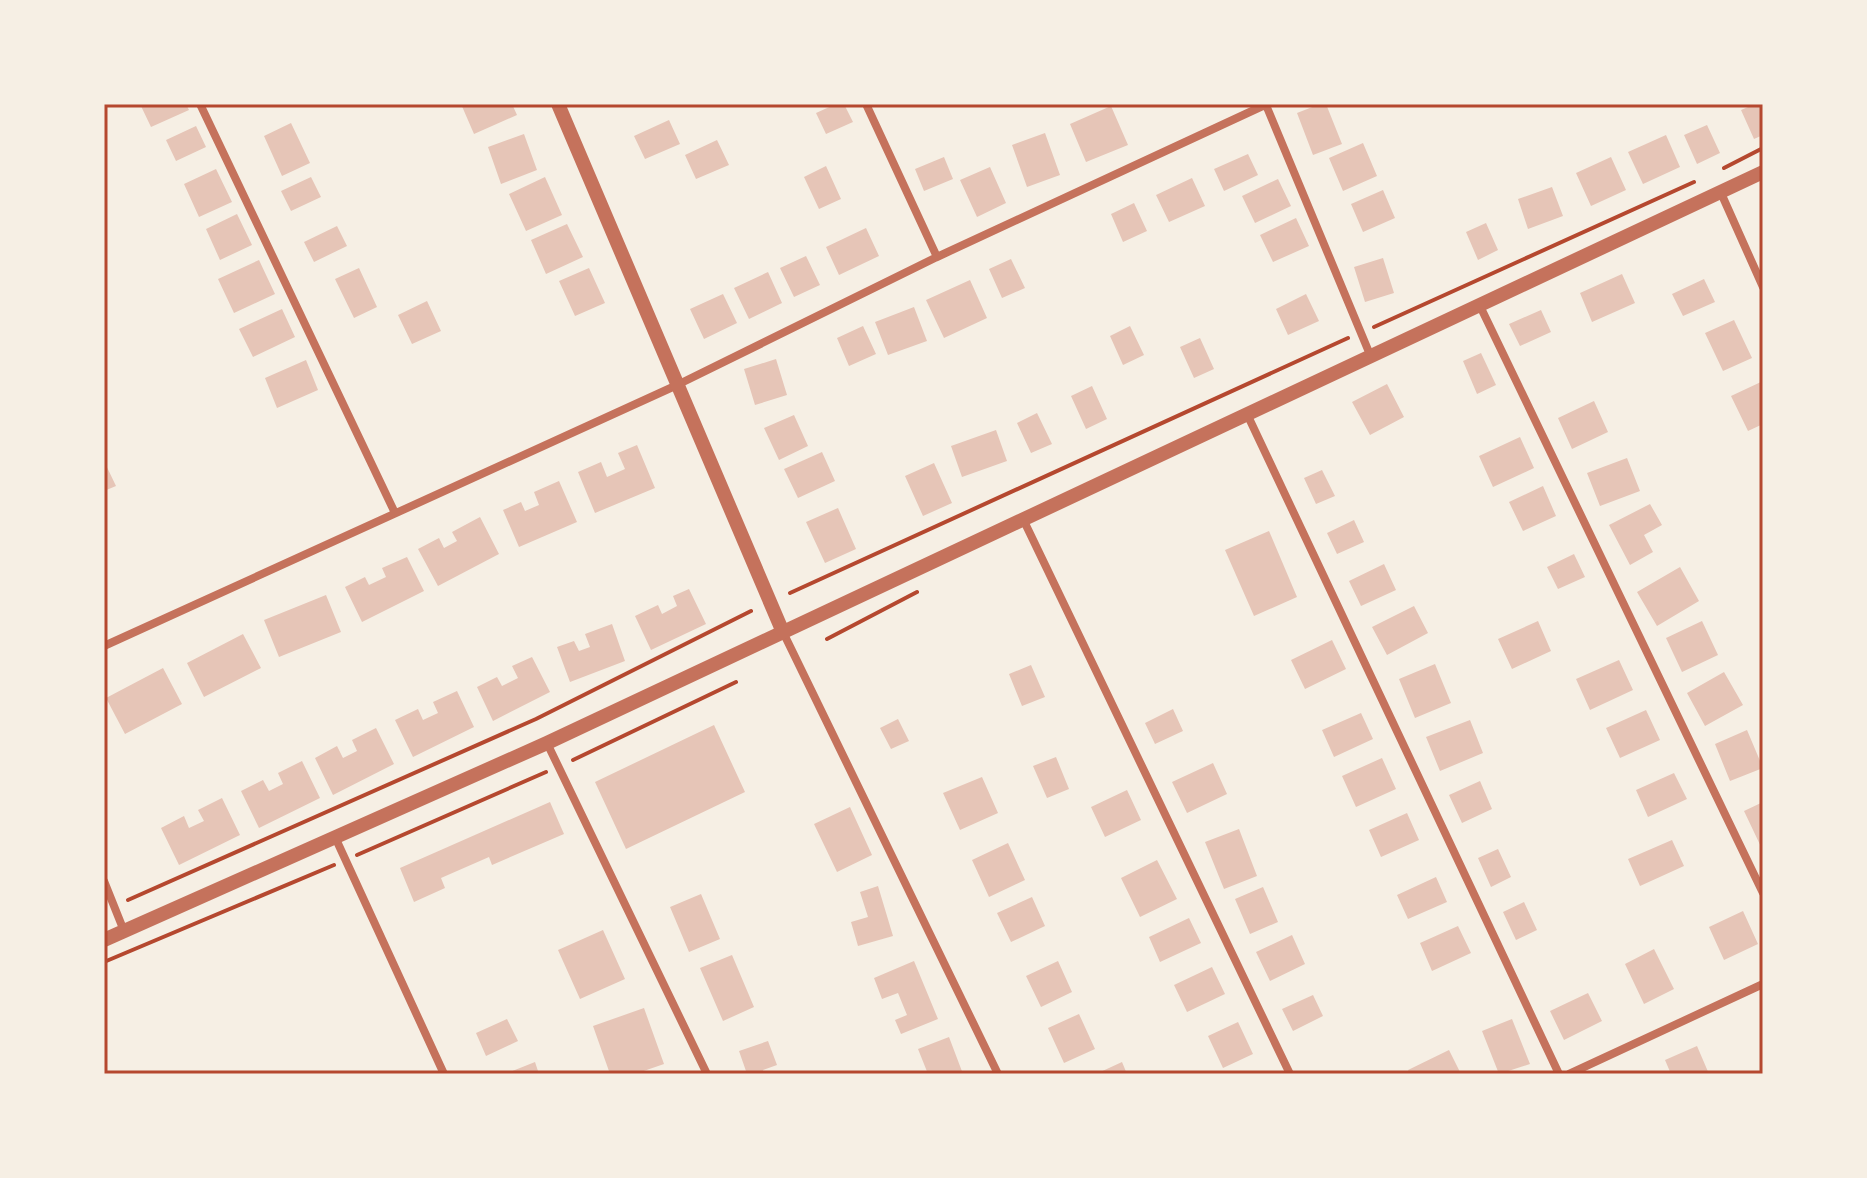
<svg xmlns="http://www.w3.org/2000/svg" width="1867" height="1178" font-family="Ubuntu,sans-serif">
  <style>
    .building { fill: #e6c5b7 }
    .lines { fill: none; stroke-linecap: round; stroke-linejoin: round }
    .path { stroke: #b5482f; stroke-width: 4 }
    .minor { stroke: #c5725c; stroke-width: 8 }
    .tertiary { stroke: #c5725c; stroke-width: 14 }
    .neatline { fill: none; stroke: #b5482f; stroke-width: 3 }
  </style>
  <rect width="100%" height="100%" fill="#f6efe4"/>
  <path class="building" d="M140,104H186L189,110L151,127Z
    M461,104H512L517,115L474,134Z
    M836,104H844L853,122L826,134L816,113Z
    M1320,104H1326L1342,144L1313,155L1297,113Z
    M1755,104H1763V135L1754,139L1741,110Z
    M1111,106L1128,145L1086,162L1070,124Z
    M669,120L680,144L645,159L634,136Z
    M291,123L310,163L282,176L264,136Z
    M1707,125L1720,153L1697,164L1684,135Z
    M196,126L206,147L176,161L166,140Z
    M1045,133L1060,175L1027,187L1012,145Z
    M524,134L537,170L501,184L488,147Z
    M1666,135L1680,167L1643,184L1628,152Z
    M717,140L729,165L696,179L685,155Z
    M1363,143L1377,176L1343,191L1329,158Z
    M1248,154L1258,175L1224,191L1214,169Z
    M944,157L953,179L924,191L915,169Z
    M1611,157L1626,190L1591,206L1576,173Z
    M826,166L841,199L819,209L804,177Z
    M990,167L1006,203L977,217L960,180Z
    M216,169L232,202L199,217L184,184Z
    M311,177L321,197L291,211L281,191Z
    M545,177L562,215L526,231L509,194Z
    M1192,178L1205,206L1169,222L1156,195Z
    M1278,179L1291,206L1255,223L1242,196Z
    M1552,187L1563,216L1528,229L1518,199Z
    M1383,190L1395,218L1363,232L1351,204Z
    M1134,203L1147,231L1123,242L1111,214Z
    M237,214L252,245L220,260L206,229Z
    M1296,218L1309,246L1273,262L1260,235Z
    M1486,223L1498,250L1478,260L1466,232Z
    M567,224L583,257L546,274L531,240Z
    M337,226L347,246L314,262L304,242Z
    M866,228L879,256L839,275L826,247Z
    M806,256L820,285L794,297L780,268Z
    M1383,258L1394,293L1365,302L1354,267Z
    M1011,259L1025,288L1002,298L989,269Z
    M259,260L275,294L234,313L218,279Z
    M359,268L377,307L354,318L335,279Z
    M589,268L605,303L575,316L559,281Z
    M768,272L782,303L749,319L734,288Z
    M1622,274L1635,303L1592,322L1580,293Z
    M1704,279L1715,302L1683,316L1672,294Z
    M970,280L987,318L944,338L926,300Z
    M723,294L737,323L704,339L690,309Z
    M1306,294L1319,321L1288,335L1276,309Z
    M427,301L441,331L412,344L398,315Z
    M914,307L927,341L888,355L875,322Z
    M282,309L295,337L253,357L239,329Z
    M1541,310L1551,332L1520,346L1509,324Z
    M1734,320L1752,358L1723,371L1705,333Z
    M863,326L876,354L849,366L837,338Z
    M1130,326L1144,355L1123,365L1110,336Z
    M1200,338L1214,369L1194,378L1180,347Z
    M1481,353L1496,385L1477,394L1463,361Z
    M776,359L787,395L755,405L744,369Z
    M306,360L318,390L277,408L265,378Z
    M1763,381V424L1748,431L1731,396Z
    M1387,384L1404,417L1370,435L1352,402Z
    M1092,386L1107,419L1086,429L1071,396Z
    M1594,401L1608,432L1572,449L1558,418Z
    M1037,413L1052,444L1031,453L1017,423Z
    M794,415L808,446L779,460L764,428Z
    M996,430L1007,461L962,477L951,446Z
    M1520,437L1534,468L1493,487L1479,456Z
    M637,445L655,488L595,513L578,472L601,462L607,477L625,469L618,453Z
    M822,452L835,481L798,498L784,469Z
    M1627,458L1640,491L1600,506L1587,473Z
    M104,461L116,486L104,491Z
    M934,463L952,503L923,516L905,476Z
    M1322,470L1335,496L1316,504L1304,478Z
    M559,481L577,522L519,547L503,510L521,502L525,511L539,505L534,492Z
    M1543,486L1556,516L1523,531L1509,502Z
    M1650,504L1662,525L1644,535L1653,552L1630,565L1609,525Z
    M838,508L856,549L825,563L806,522Z
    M480,517L499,554L438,586L418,549L439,538L444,548L457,541L452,532Z
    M1354,520L1364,542L1337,554L1327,533Z
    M1269,531L1297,597L1254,616L1225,550Z
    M1574,554L1585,577L1558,589L1547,567Z
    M407,557L424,591L362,622L345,587L365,577L369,585L386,577L382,568Z
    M1384,564L1396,590L1361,606L1349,581Z
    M1680,567L1699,601L1657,626L1637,592Z
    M689,589L706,624L651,650L635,616L658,605L662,614L677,606L673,596Z
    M326,595L341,632L279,657L264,620Z
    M1414,606L1428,633L1387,655L1372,627Z
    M1538,621L1551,651L1512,669L1498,639Z
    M1702,621L1718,655L1682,672L1666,638Z
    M612,624L625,661L570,682L557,647L574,641L579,651L590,647L585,634Z
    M243,634L261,668L204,697L187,663Z
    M1332,640L1346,669L1305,689L1291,660Z
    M532,657L550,692L493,721L477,687L497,677L502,686L518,678L512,666Z
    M1619,660L1633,690L1590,710L1576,679Z
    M1435,664L1451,703L1415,718L1399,679Z
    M1031,665L1045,697L1022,706L1009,674Z
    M163,668L182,704L125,734L106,698Z
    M1724,672L1743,705L1705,726L1687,693Z
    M457,691L474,727L413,757L395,720L418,709L423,720L438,713L433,702Z
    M1173,709L1183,731L1155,744L1145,723Z
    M1646,710L1660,740L1620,758L1606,728Z
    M1361,713L1373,739L1334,757L1322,730Z
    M898,719L909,741L891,749L880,728Z
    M1470,720L1483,753L1440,771L1426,737Z
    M714,725L745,792L626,849L595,782Z
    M376,728L394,764L333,795L315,758L337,746L343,758L357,751L352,740Z
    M1747,730L1763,768L1730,781L1715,744Z
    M1056,757L1069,789L1047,798L1033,766Z
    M1382,758L1396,789L1356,807L1342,776Z
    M302,761L320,798L259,828L241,791L263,780L269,791L283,784L278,773Z
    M1213,763L1227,794L1187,813L1172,782Z
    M1674,773L1687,799L1648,817L1636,790Z
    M982,777L998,813L960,830L943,793Z
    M1480,781L1492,809L1462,823L1449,795Z
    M1127,790L1141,820L1105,837L1091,807Z
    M222,798L240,835L179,865L161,828L184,816L189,828L204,821L198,810Z
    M550,802L564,834L492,865L489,857L441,878L445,888L414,902L400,868Z
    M1763,802V851L1744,811Z
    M850,807L872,855L837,872L814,824Z
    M1407,813L1419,840L1381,857L1369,830Z
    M1239,829L1257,876L1224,889L1205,842Z
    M1672,840L1684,866L1640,886L1628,859Z
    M1008,843L1025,880L989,897L972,860Z
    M1498,849L1511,877L1491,887L1478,858Z
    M1157,860L1177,899L1140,917L1121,878Z
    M1436,877L1447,902L1408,919L1397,895Z
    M878,886L893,936L858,946L851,922L868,917L860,892Z
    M1263,887L1278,922L1250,934L1235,899Z
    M701,894L720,939L689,952L670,907Z
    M1032,897L1045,926L1011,942L997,913Z
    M1524,902L1537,930L1516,940L1503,912Z
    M1743,911L1758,944L1724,960L1709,927Z
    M1189,918L1201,943L1160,962L1149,937Z
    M1458,926L1471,953L1432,971L1420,943Z
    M603,930L625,979L580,999L558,950Z
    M1292,935L1305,964L1270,981L1256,952Z
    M1654,949L1674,989L1644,1004L1625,964Z
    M732,955L754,1007L723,1021L700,968Z
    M914,961L938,1019L901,1034L895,1020L907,1015L898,993L882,999L874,978Z
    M1058,961L1072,992L1041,1007L1026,976Z
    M1212,967L1225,994L1187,1012L1174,985Z
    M1588,993L1602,1021L1564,1040L1550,1011Z
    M1313,995L1323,1016L1293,1031L1282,1009Z
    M644,1008L664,1064L635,1074H610L593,1026Z
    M1079,1014L1095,1049L1064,1063L1048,1028Z
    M507,1019L518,1041L486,1056L476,1033Z
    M1512,1019L1530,1064L1499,1074L1482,1031Z
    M1238,1022L1253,1054L1223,1068L1208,1036Z
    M949,1037L963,1074H928L918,1049Z
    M768,1041L777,1065L763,1070L764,1074H747L739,1051Z
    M1697,1046L1709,1074H1671L1665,1060Z
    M1449,1050L1461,1074H1410L1408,1070Z
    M535,1062L539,1074H505Z
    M1122,1062L1127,1074H1096Z"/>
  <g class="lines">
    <path class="path" d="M1724,168L1763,148
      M1374,327L1694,182
      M790,593L1348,338
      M827,639L917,592
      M573,760L736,682
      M357,855L546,772
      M128,900L536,719L751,611
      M104,962L334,865"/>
    <path class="minor" d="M200,104L395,513
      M866,104L937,257
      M1266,105L1371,357
      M1721,193L1763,287
      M1480,306L1763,893
      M1247,414L1559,1074
      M1023,519L1290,1074
      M782,630L998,1074
      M104,646L675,386L937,257L1267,104
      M547,743L707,1074
      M335,837L444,1074
      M104,881L124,931
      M1569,1074L1763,984"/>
    <path class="tertiary" d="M558,104L782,630
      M104,940L547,743L1763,172"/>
  </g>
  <rect width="1867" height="1178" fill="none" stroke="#f6efe4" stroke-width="212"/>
  <rect x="106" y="106" width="1655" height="966" class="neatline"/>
</svg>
